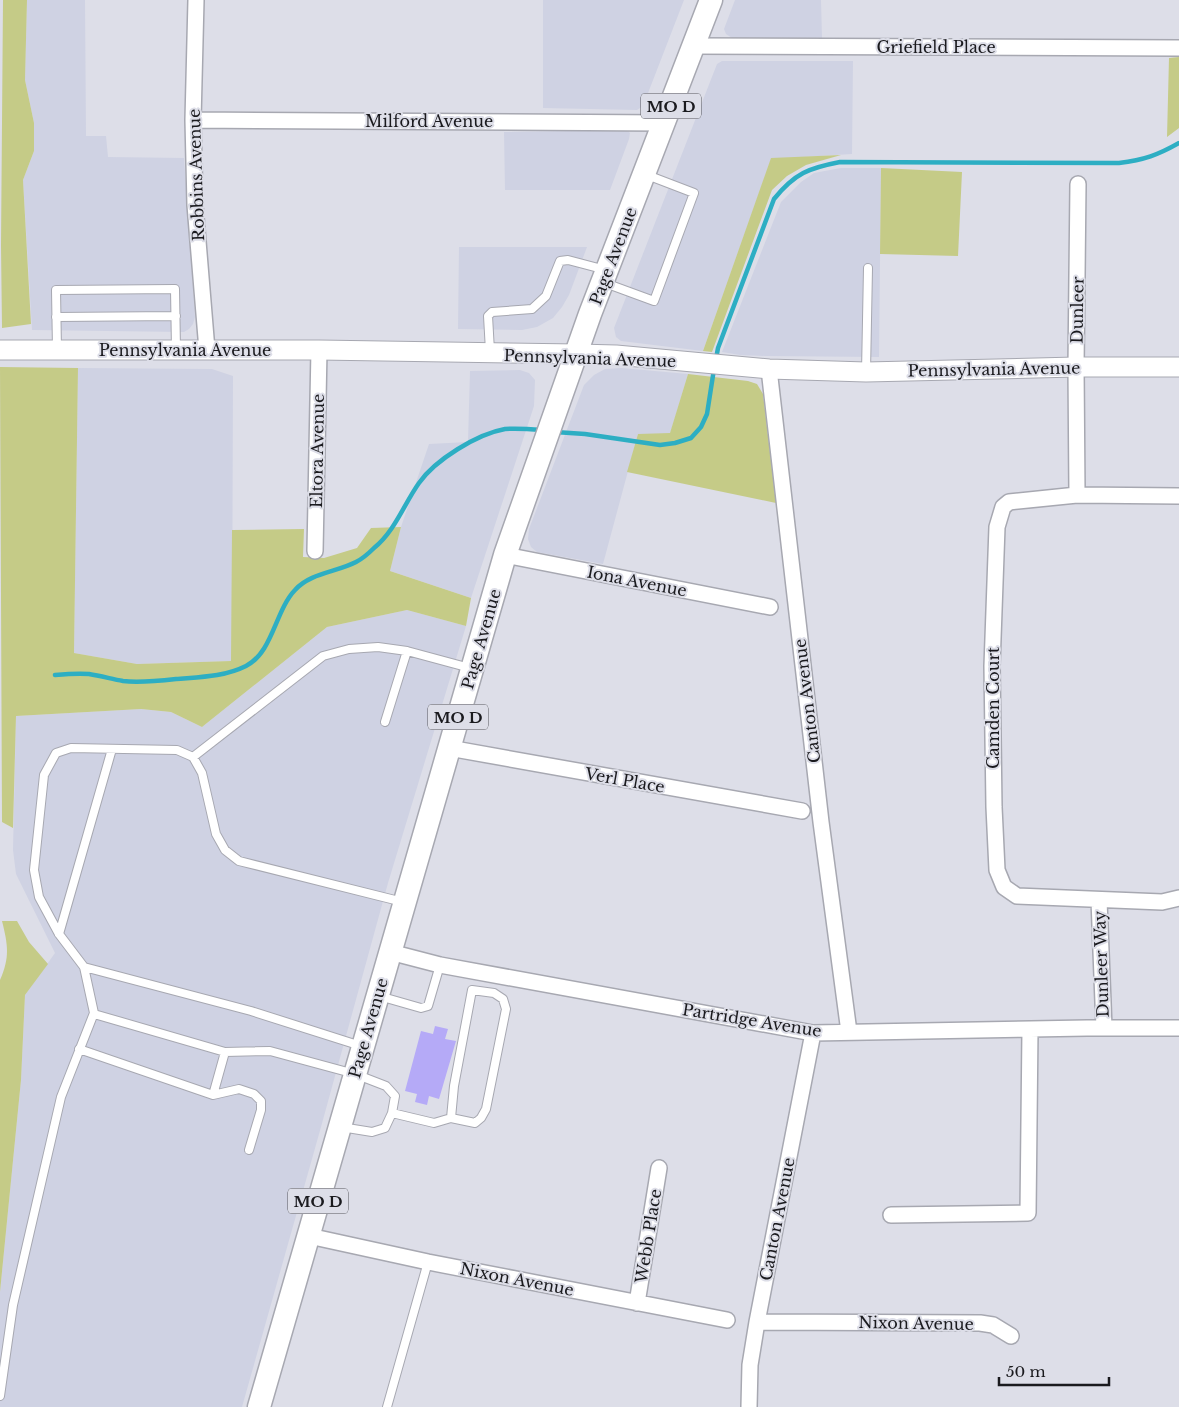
<svg xmlns="http://www.w3.org/2000/svg" width="1179" height="1407" font-family="'Libre Baskerville',serif">
  <style>
    .built { fill: #cfd2e3 }
    .green { fill: #c5cb87 }
    .lines { fill: none; stroke-linecap: round; stroke-linejoin: round }
    .stream { stroke: #2daec3; stroke-width: 4.5 }
    .building { fill: #b5aaf7 }
    .service-casing { stroke: #a7a8b1; stroke-width: 10 }
    .minor-casing { stroke: #a7a8b1; stroke-width: 18 }
    .tertiary-casing { stroke: #a7a8b1; stroke-width: 21 }
    .primary-casing { stroke: #a7a8b1; stroke-width: 25 }
    .service { stroke: #fff; stroke-width: 8 }
    .minor { stroke: #fff; stroke-width: 15 }
    .tertiary { stroke: #fff; stroke-width: 19 }
    .primary { stroke: #fff; stroke-width: 22 }
    .labels { text-anchor: middle; dominant-baseline: central; stroke-width: 4; stroke-linejoin: round; paint-order: stroke }
    .shield { fill: #dddee8; stroke: #54555b; stroke-width: 1 }
    .shield-label { font-size: 15px; font-weight: bold; fill: #1a1a1e }
    .street-label { font-size: 16px; fill: #1a1a1e; stroke: #dddee8 }
  </style>
  <rect width="100%" height="100%" fill="#dddee8"/>
  <path class="built" d="M27,0H85L86,136H106L108,157L184,158L195,317L193,324L189,329L184,332L32,330L23,180L34,151V123L25,80Z
    M543,0H684L643,106L637,110L543,108Z
    M735,0H821L822,38H732L726,34L724,29Z
    M722,61H853L852,154L771,159L703,351L621,341L616,337L614,328L717,64Z
    M627,130L630,133L629,139L610,190H505L504,132Z
    M841,168H881L879,357L766,356L740,355L722,352L781,202L801,182L814,173Z
    M459,247H587L569,295L562,307L553,318L537,327L522,330L458,329Z
    M78,368L212,369L233,376L232,661L137,664L74,653Z
    M622,368L688,374L670,434H638L603,564L537,552L531,547L528,539L529,529L584,385L594,375L605,369Z
    M520,370L529,373L535,380L534,406L471,598L390,571L401,527L429,444L468,442L470,371Z
    M407,610L466,626L388,883L321,1127L242,1407H0V1292L21,1080L25,995L55,953L16,874L13,850L16,716L141,709L171,712L202,727L327,627Z"/>
  <path class="green" d="M3,0H27L25,80L34,123V151L23,180L31,324L2,328L1,245Z
    M1179,57V128L1167,137L1169,58Z
    M841,155L806,165L787,176L772,190L712,352L703,351L771,158Z
    M881,168L962,172L958,256L880,254Z
    M0,367L78,368L74,653L137,664L231,661L232,530L304,529L303,557L324,558L357,548L371,528L401,527L390,571L471,598L466,626L407,610L327,627L202,727L171,712L141,709L16,716L13,828L2,822Z
    M688,374L748,381L757,384L763,394L776,503L627,472L638,434L670,433Z
    M2,921H17L29,942L48,964L25,995L21,1080L0,1292V980C10,957 8,945 2,921Z"/>
  <g class="lines">
    <path class="stream" d="M716,359L718,348L774,199C795,173 809,168 840,162L1119,163C1144,160 1158,155 1179,143
      M555,432L585,434L660,445L675,443L691,438L701,427L707,414L714,369
      M55,675C66,674 78,673 89,674C101,676 112,679 123,681C140,683 158,681 176,679C200,677 224,677 246,666C273,652 275,611 295,590C310,573 337,572 356,562C362,559 369,553 374,548C395,531 404,504 419,483C435,460 477,434 505,429C517,428 530,429 542,430"/>
  </g>
  <path class="building" d="M435,1026L448,1029L445,1039L456,1041L439,1099L429,1096L427,1105L415,1102L417,1094L405,1091L421,1031L433,1034Z"/>
  <g class="lines">
    <g class="service-casing">
      <path id="service" d="M605,283L654,301L694,193L647,175
        M56,317L176,316
        M57,350L56,290L175,289L176,350
        M490,351L488,316L492,312L532,309L546,296L560,261L568,260L606,270
        M866,372L868,268
        M407,651L470,668
        M193,757L323,656L349,649L378,647L407,651L385,722
        M59,934L112,749
        M84,967L251,1011L361,1046
        M379,996L421,1008L428,1006L440,965
        M94,1014L225,1052L270,1051L355,1074L386,1086L395,1096L392,1113L385,1128L372,1132L341,1127
        M79,1049L213,1095L239,1089L254,1094L261,1101V1110L249,1150
        M213,1095L225,1052
        M392,1113L434,1123L451,1118L475,1123L481,1118L486,1109L506,1009L503,999L494,993L472,990L454,1086L451,1118
        M0,1396L13,1305L61,1097L94,1013L84,967L59,934L39,897L34,870L44,775L56,753L71,748L177,750L193,757L202,773L216,834L225,850L239,861L403,902
        M387,1407L428,1262"/>
    </g>
    <g class="minor-casing">
      <path id="minor" d="M196,0L193,120L195,205L207,350
        M694,46L1179,48
        M193,120L665,123
        M769,369L821,822L849,1032
        M1077,495L1076,367L1078,184
        M1179,496L1077,495L1009,502L1003,507L997,527L992,666L994,807L997,870L1004,887L1017,896L1162,902L1179,898
        M315,551L319,350
        M505,555L770,607
        M449,748L802,811
        M1099,900L1104,1028
        M390,952L440,965L813,1033L1087,1028H1179
        M891,1215L1028,1213L1030,1030
        M309,1236L428,1262L727,1320
        M637,1303L659,1168
        M757,1322L980,1323L993,1325L1011,1336
        M749,1407L750,1365L757,1322L813,1033"/>
    </g>
    <g class="tertiary-casing">
      <path id="tertiary" d="M0,350H319L577,354L616,355L769,369L866,372L1076,367H1179"/>
    </g>
    <g class="primary-casing">
      <path id="primary" d="M259,1407L505,555L590,314L711,0"/>
    </g>
    <use href="#service" class="service"/>
    <use href="#minor" class="minor"/>
    <use href="#tertiary" class="tertiary"/>
    <use href="#primary" class="primary"/>
  </g>
  <g class="labels">
    <g class="shield">
      <rect x="641" y="93.5" width="60" height="25" rx="4"/>
      <rect x="428" y="704.5" width="60" height="25" rx="4"/>
      <rect x="288" y="1188.5" width="60" height="25" rx="4"/>
    </g>
    <g class="shield-label">
      <text x="671" y="106">MO D</text>
      <text x="458" y="717">MO D</text>
      <text x="318" y="1201">MO D</text>
    </g>
    <g class="street-label">
      <text x="936" y="47">Griefield Place</text>
      <text x="429" y="121">Milford Avenue</text>
      <text transform="translate(196 175) rotate(-92)">Robbins Avenue</text>
      <text transform="translate(613 256) rotate(-69)">Page Avenue</text>
      <text transform="translate(1077 310) rotate(-89)">Dunleer</text>
      <text x="185" y="350">Pennsylvania Avenue</text>
      <text transform="translate(590 358) rotate(2)">Pennsylvania Avenue</text>
      <text transform="translate(994 369) rotate(-1)">Pennsylvania Avenue</text>
      <text transform="translate(317 451) rotate(-89)">Eltora Avenue</text>
      <text transform="translate(637 581) rotate(11)">Iona Avenue</text>
      <text transform="translate(481 639) rotate(-74)">Page Avenue</text>
      <text transform="translate(807 701) rotate(-97)">Canton Avenue</text>
      <text transform="translate(993 708) rotate(-90)">Camden Court</text>
      <text transform="translate(625 780) rotate(10)">Verl Place</text>
      <text transform="translate(1101 964) rotate(-92)">Dunleer Way</text>
      <text transform="translate(752 1020) rotate(9)">Partridge Avenue</text>
      <text transform="translate(368 1028) rotate(-74)">Page Avenue</text>
      <text transform="translate(777 1219) rotate(-79)">Canton Avenue</text>
      <text transform="translate(648 1236) rotate(-81)">Webb Place</text>
      <text transform="translate(517 1279) rotate(11)">Nixon Avenue</text>
      <text transform="translate(916 1323) rotate(1)">Nixon Avenue</text>
    </g>
  </g>
  <path d="M999 1377v8h110v-8" fill="none" stroke="#1a1a1e" stroke-width="2.5"/>
  <text x="1006" y="1377" font-size="15" fill="#1a1a1e" stroke="#dddee8" stroke-width="4" paint-order="stroke">50 m</text>
</svg>
